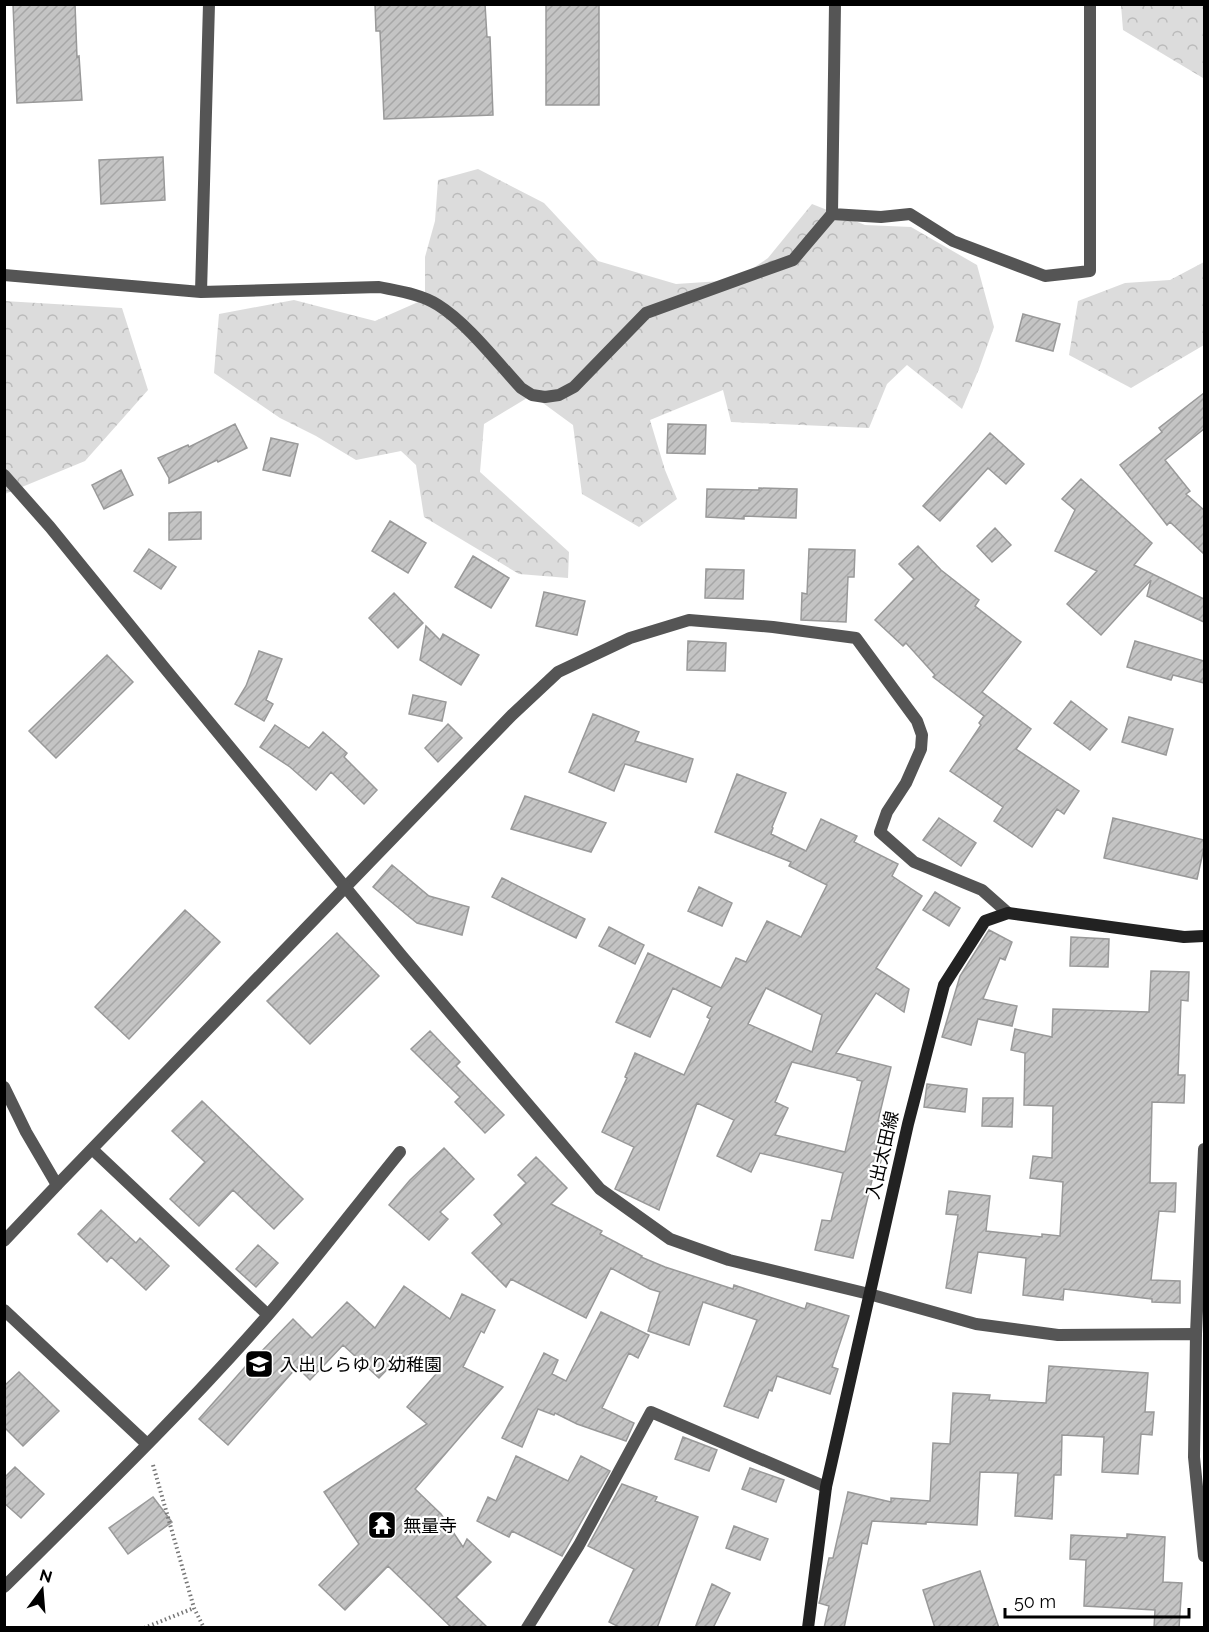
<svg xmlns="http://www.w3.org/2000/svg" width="1209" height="1632" font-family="Raleway,'Noto Sans JP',sans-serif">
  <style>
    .forest { fill: url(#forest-crowns) }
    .building { fill: url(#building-hatch); stroke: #999; stroke-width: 1.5; fill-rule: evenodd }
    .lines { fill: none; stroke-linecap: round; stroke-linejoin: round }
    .path { stroke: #777; stroke-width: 4; stroke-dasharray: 1.5 3; stroke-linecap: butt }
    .minor { stroke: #555; stroke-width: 12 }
    .tertiary { stroke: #555; stroke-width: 12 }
    .secondary { stroke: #222; stroke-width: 12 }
    .labels { text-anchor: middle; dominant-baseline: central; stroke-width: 4.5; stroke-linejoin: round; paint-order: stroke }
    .street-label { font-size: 18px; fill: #000; stroke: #fff }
    .poi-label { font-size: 18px; fill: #000; stroke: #fff; text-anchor: start }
  </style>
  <defs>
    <pattern id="forest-crowns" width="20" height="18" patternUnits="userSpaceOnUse" patternTransform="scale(1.5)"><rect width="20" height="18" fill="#dcdcdc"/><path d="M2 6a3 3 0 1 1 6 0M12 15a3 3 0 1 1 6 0" fill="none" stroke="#bbb"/></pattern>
    <pattern id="building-hatch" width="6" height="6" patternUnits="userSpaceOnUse" patternTransform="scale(1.5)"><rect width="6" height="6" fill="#c4c4c4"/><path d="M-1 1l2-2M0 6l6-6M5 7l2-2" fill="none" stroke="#a7a7a7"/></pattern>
  </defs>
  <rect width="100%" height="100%" fill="#fff"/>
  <path class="forest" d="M1121,5H1204V83L1203,78L1123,30Z
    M478,169L544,203L598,261L676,284L736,280L768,258L812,204L865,225L911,227L977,265L994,327L979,369L962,409L907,365L887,384L869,428L731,422L723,390L650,420L665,470L677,499L639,527L582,494L573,425L532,395L484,424L480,472L569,552L568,578L519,574L424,517L416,465L401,451L356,460L316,436L280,418L214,373L219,314L294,300L375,321L425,299V257L435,221L438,180Z
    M1204,262V345L1131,388L1069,355L1078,301L1125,283L1170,280Z
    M4,301L122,308L148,390L85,461L5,494Z"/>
  <path class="building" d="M13,4H75L77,57L79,56L82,100L17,103Z
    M375,4H485L487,37H490L493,115L384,119L380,31H376Z
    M546,4H599V105H546Z
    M163,157L165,200L101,204L99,160Z
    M1023,314L1060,324L1053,351L1016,341Z
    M1204,393V429L1165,460L1190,491L1186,494L1204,510V554L1170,522L1167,525L1120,465L1162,432L1159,428Z
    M235,424L247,448L218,462L217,460L169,483V478L158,458L188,445L189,447Z
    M668,424L706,425L705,454L667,453Z
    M990,433L1024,464L1006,484L988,468L940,521L923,506Z
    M271,438L298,444L290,476L263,470Z
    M121,470L133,495L104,509L92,485Z
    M1081,479L1152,543L1134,565L1204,599V622L1147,596L1151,580L1101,635L1067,604L1097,571L1055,551L1075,510L1062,499Z
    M759,488L797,489L796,518L744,516V519L706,517L707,489L759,490Z
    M201,512V539L169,540V513Z
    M390,521L426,543L408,573L372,551Z
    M995,528L1011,545L992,562L977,546Z
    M918,546L941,570L979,600L975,606L1021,642L982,692L1031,729L1016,749L1079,791L1064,814L1057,809L1032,847L994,821L1003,807L950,771L981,725L979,723L984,716L933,677L935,675L906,643L903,646L875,620L914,579L899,564Z
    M149,549L176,567L161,589L134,571Z
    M809,549L855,550L854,577H848L846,622L801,620L802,593L807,594Z
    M473,556L509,578L491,608L455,587Z
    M706,569L744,570L743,599L705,598Z
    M544,592L585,601L577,635L536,626Z
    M394,593L423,623L398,648L369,618Z
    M426,626L440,640L443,634L479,655L461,685L420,660Z
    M688,641L726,643L725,671L687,670Z
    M1135,641L1204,661V683L1173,675L1171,680L1127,667Z
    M259,651L282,659L266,700L273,704L264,721L235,704L246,686Z
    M107,655L133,682L56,758L29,731Z
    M413,695L446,702L442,721L409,714Z
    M1071,701L1107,729L1090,750L1054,723Z
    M593,714L639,732L635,741L693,759L686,782L625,764L614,791L569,772Z
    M1129,717L1173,729L1166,755L1122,742Z
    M448,724L462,738L438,762L425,748Z
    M275,725L309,748L323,732L347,753L344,757L377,790L364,804L331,772L316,790L290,767L260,747Z
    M737,774L786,793L772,827L773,828L771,834L806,851L821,819L857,836L854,842L898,864L892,876L922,896L876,968L909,989L904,1012L876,993L836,1053L891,1067L878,1121L883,1122L875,1154L882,1156L877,1177L873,1176L853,1258L815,1250L822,1220L831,1221L843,1173L760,1153L751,1172L717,1156L734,1120L697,1103L659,1210L615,1189L634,1147L602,1132L627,1078L625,1077L635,1053L684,1075L710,1019L707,1017L712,1007L673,988L650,1037L616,1022L648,953L721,988L736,958L746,962L767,921L801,937L827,885L789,866L791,862L715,832ZM766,988L822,1015L812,1052L748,1024ZM792,1062L857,1078V1080L862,1081L845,1152L775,1135L788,1108L775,1102Z
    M525,796L606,823L591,852L511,829Z
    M939,818L976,843L961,866L923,840Z
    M1113,818L1204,840V848L1197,879L1104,858Z
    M392,865L429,896L469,907L462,935L417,923L373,887Z
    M502,878L585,919L576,938L492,897Z
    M699,887L732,903L722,926L688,911Z
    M935,892L960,908L949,926L923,910Z
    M185,910L220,942L129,1039L95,1007Z
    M609,927L644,945L635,964L599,946Z
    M989,930L1012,942L1005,960L1000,958L983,999L1017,1006L1012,1026L978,1019L971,1045L942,1037L960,976Z
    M337,933L379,976L310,1044L267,1001Z
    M1071,937L1109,939L1108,967L1070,966Z
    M1151,971L1189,972L1188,1001L1181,1000L1178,1075H1185L1184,1103L1152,1102L1150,1183H1176L1175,1212L1159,1211L1151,1280L1180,1281V1303L1152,1302V1299L1064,1289L1063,1300L1023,1295L1026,1258L978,1252L971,1293L946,1288L958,1215L946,1214L949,1191L990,1196L986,1231L1042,1237V1234L1060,1236L1063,1182L1030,1178L1033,1156L1052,1158L1053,1106L1024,1105L1025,1053L1011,1050L1015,1029L1052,1037L1053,1009L1149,1012Z
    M430,1031L460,1062L456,1066L504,1115L485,1133L455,1102L460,1097L411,1049Z
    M927,1084L967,1089L965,1112L924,1107Z
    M983,1098H1013L1012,1127L982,1126Z
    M202,1101L303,1199L274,1229L233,1190L199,1226L170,1199L205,1162L172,1131Z
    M444,1148L474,1179L440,1212L448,1219L429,1240L389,1205L410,1180Z
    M536,1157L567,1188L551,1204L602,1231L600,1234L642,1256L641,1257L665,1267L733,1289L734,1285L805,1309L807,1303L849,1316L832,1367L838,1369L830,1394L777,1376L772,1391L769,1390L758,1418L724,1406L757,1320L703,1302L689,1345L648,1331L660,1292L650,1289L611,1268L586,1318L511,1279L506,1287L472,1253L502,1224L494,1215L526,1183L518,1175Z
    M101,1210L136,1243L140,1238L169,1266L146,1290L111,1257L107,1262L78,1234Z
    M258,1245L278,1263L256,1287L236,1269Z
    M404,1286L450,1319L462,1294L495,1310L484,1333L481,1331L463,1367L503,1387L415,1489L441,1514L463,1547L467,1539L491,1562L456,1597L488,1628H452L388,1566L345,1610L319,1585L359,1544L324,1492L427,1424L407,1407L437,1373L401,1355L379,1378L343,1345L310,1380L297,1367L228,1445L199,1419L252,1359L253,1360L293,1319L312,1338L347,1302L375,1328Z
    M601,1312L649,1335L638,1358L629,1353L602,1408L634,1423L626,1441L577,1424L555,1413L554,1415L538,1409L522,1447L502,1438L544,1353L558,1360L552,1374L566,1381Z
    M1049,1366L1148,1373L1145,1412H1154L1152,1435L1141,1434L1138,1474L1102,1472L1104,1437L1062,1435L1061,1475H1054L1052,1519L1015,1516L1018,1473L980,1472L977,1525L926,1522V1524L872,1521L867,1544L862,1543L844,1628H824L829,1606L819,1603L820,1600L829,1558H833L848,1492L891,1502V1498L930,1501L933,1443L950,1444L953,1393L990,1395L989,1400L1046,1403Z
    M19,1372L59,1411L23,1446L4,1427V1386Z
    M683,1437L717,1450L709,1471L675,1459Z
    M516,1456L568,1481L581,1456L610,1471L562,1556L512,1531L509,1537L477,1521L488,1497L496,1501Z
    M15,1467L44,1494L21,1518L4,1503V1478Z
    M750,1468L784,1480L776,1502L742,1489Z
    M622,1484L657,1497L655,1501L698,1517L657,1628H621L609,1622L634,1569L588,1546Z
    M153,1497L172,1522L128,1554L109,1528Z
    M734,1526L768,1539L760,1560L726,1548Z
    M1127,1534L1165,1537L1163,1582L1182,1583L1179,1628H1154L1155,1610L1084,1606L1086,1560L1070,1559L1071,1535L1127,1538Z
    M980,1571L999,1628H935L923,1590Z
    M712,1584L730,1593L713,1628H695Z"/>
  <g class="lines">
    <path class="path" d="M153,1465L194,1608L204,1628
      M144,1628L194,1608"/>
    <path class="minor" d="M832,214L881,217L910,214L953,241L1045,276L1090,271V4
      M4,275L201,292L379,287C398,291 421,294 438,305C467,323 497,362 521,388L532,395L545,397L559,395L574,387L646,313L793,260L832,214L835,4
      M201,292L209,4
      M4,1087L26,1132L57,1185
      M92,1149L268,1315
      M4,1241L57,1185L512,715L558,672L630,638L689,620L773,627L856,638L917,721L922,735L921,749L906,783L887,812L880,832L914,862L982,890L1008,913
      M4,1310L147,1444
      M1196,1334L1204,1149
      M4,1587C94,1498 185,1410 268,1315C314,1262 356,1206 400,1152
      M527,1628L579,1545L651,1412L826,1487"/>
    <path class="tertiary" d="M4,475L50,527L163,666L402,956L600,1189L670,1239L729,1260L869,1294L976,1324L1058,1335L1196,1334L1194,1457L1204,1556"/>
    <path class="secondary" d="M808,1628L826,1487L908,1124L944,985L985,921L1008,913L1184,937L1204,936"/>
  </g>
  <defs>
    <g id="school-square" transform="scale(1.5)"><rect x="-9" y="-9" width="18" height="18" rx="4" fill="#000" stroke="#fff"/><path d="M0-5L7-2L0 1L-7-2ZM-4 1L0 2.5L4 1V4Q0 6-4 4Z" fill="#fff"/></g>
    <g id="temple-square" transform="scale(1.5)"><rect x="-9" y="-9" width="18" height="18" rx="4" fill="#000" stroke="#fff"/><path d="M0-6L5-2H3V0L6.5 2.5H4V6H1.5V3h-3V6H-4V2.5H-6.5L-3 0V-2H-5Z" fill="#fff"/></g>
  </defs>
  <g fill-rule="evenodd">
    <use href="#school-square" x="259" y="1364"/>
    <use href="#temple-square" x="382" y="1525"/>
  </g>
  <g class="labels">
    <g class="street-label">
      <text transform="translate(882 1155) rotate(-77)">入出太田線</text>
    </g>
    <g class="poi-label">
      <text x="280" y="1364">入出しらゆり幼稚園</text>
      <text x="403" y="1525">無量寺</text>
    </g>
  </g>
  <rect width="1209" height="1632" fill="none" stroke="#000000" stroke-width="12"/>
  <g transform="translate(42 1590) rotate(16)" stroke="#ffffff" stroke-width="4.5" paint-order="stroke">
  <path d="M0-4.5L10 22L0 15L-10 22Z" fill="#000000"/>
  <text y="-9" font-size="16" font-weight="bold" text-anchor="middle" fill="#000000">N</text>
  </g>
  <path d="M1005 1608v9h184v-9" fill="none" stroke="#000000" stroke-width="3"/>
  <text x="1014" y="1608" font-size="18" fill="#000000" stroke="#ffffff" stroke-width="4.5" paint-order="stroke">50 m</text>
</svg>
